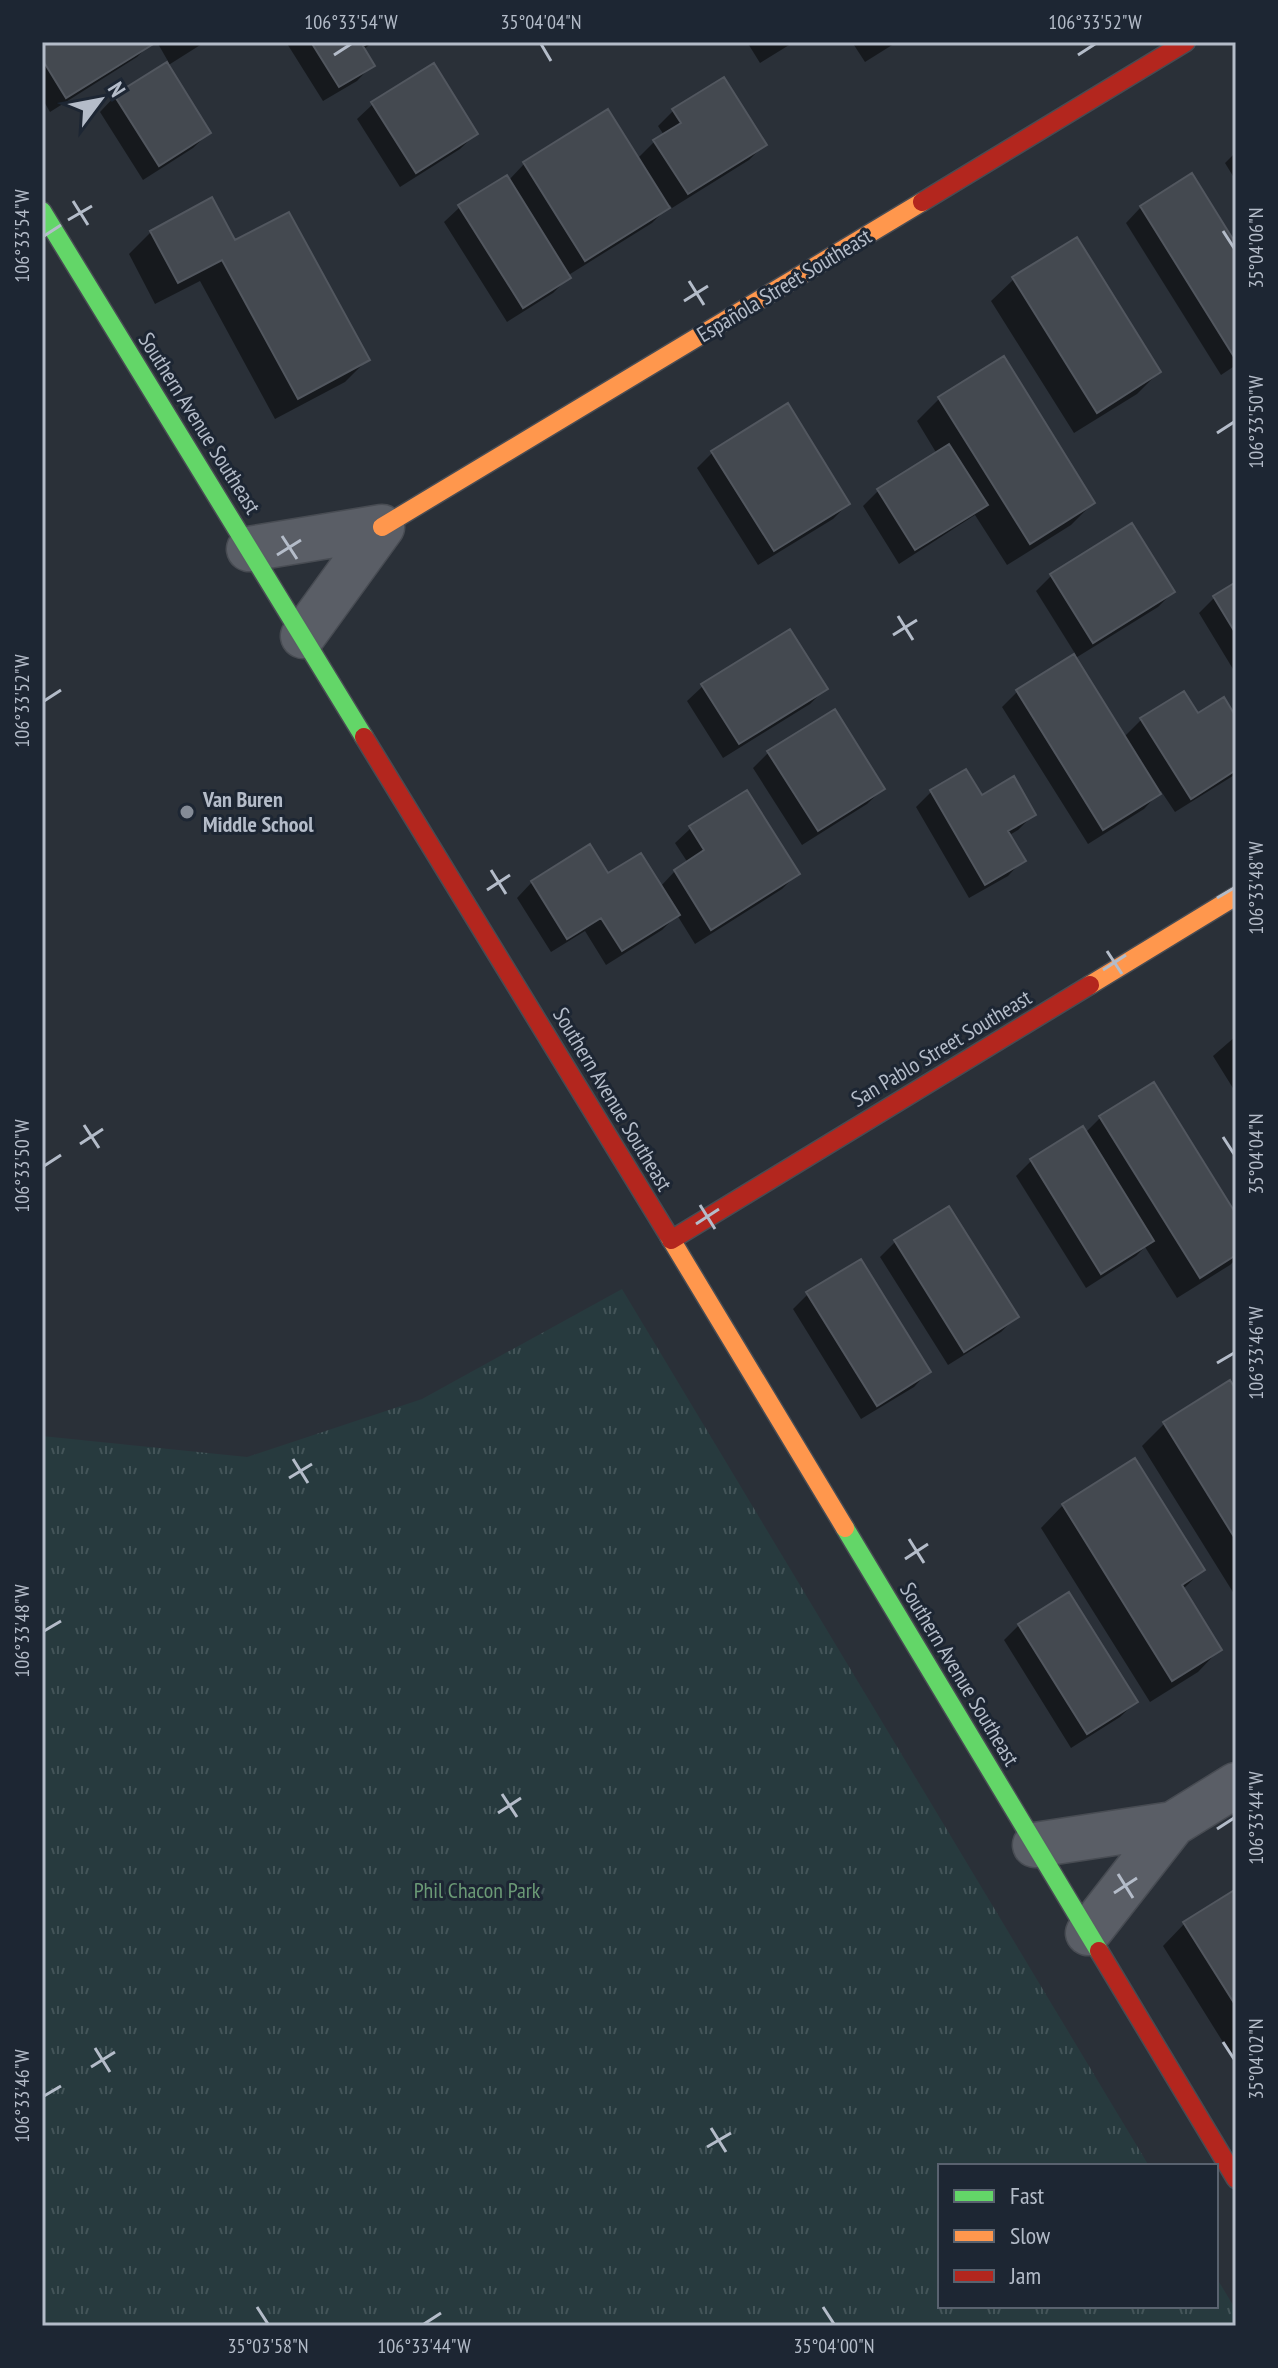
<svg xmlns="http://www.w3.org/2000/svg" width="1278" height="2368" font-family="'PT Sans Narrow',sans-serif">
  <style>
    .park { fill: url(#park-tufts) }
    .shadow { fill: #0007 }
    .building { fill: #444950; stroke: #52575f; stroke-width: 2 }
    .lines { fill: none; stroke-linecap: round; stroke-linejoin: round }
    .street-casing { stroke: #484c53; stroke-width: 47 }
    .fast-casing { stroke: #484c53; stroke-width: 21 }
    .slow-casing { stroke: #484c53; stroke-width: 21 }
    .jam-casing { stroke: #484c53; stroke-width: 21 }
    .street { stroke: #5a5e66; stroke-width: 44 }
    .fast { stroke: #63d668; stroke-width: 18 }
    .slow { stroke: #ff974d; stroke-width: 18 }
    .jam { stroke: #b3261e; stroke-width: 18 }
    .ticks { fill: none; stroke: #b4bcc9; stroke-width: 3 }
    .poi-dot { fill: #848b96; stroke: #1d2633; stroke-width: 3 }
    .labels { text-anchor: middle; dominant-baseline: central; stroke-width: 6; stroke-linejoin: round; paint-order: stroke }
    .street-label { font-size: 22px; fill: #b4bcc9; stroke: #1d2633 }
    .poi-label { font-size: 22px; font-weight: bold; fill: #b4bcc9; stroke: #1d2633; text-anchor: start }
    .park-label { font-size: 22px; fill: #6b9a76; stroke: #1d2633 }
    .neatline { fill: none; stroke: #b4bcc9; stroke-width: 3 }
    .ticks-label { font-size: 20px; text-anchor: middle; fill: #b4bcc9 }
  </style>
  <defs>
    <pattern id="park-tufts" width="24" height="20" patternUnits="userSpaceOnUse" patternTransform="scale(2)"><rect width="24" height="20" fill="#273a3e"/><path d="M3 7l-1-3M5 7V3M7 7l1-3M15 17l-1-3M17 17v-4M19 17l1-3" fill="none" stroke="#445559"/></pattern>
  </defs>
  <rect width="100%" height="100%" fill="#2a3038"/>
  <path class="park" d="M622,1289L1149,2166H940V2306H1216V2277L1236,2310V2326H42V1436L247,1457L422,1399Z"/>
  <path class="shadow" d="M42,42H152L137,57L50,112L42,98Z
    M157,42H205L167,66L209,133L193,148L143,180L100,112L115,96L169,63Z
    M286,42H373L363,50L372,65L357,81L323,101Z
    M747,42H794L760,63Z
    M852,42H897L865,62Z
    M373,104L476,134L460,149L400,187L357,119Z
    M673,111L764,145L749,160L672,208L670,205L652,223L567,276L568,278L553,293L507,322L444,222L460,207L508,181L524,164L637,159L655,141L664,135L658,126Z
    M1236,152V181L1225,163Z
    M1141,207L1236,248V365L1221,375L1126,223Z
    M151,232L235,243L367,360L345,382L275,419L200,281L155,304L129,254Z
    M1014,279L1159,372L1137,394L1074,433L991,301Z
    M1003,359L1093,503L1071,525L1007,565L975,515L899,564L863,506L878,491L937,454L917,421L939,399Z
    M713,452L848,504L833,519L758,565L697,468Z
    M1051,576L1173,592L1158,607L1074,659L1123,738L1141,720L1197,716L1236,720V774L1175,812L1161,791L1144,809L1088,844L1002,707L1017,692L1076,655L1036,591Z
    M1236,585V674L1199,613L1214,598Z
    M703,686L825,689L810,704L723,758L687,701Z
    M769,752L883,789L867,804L802,845L753,768Z
    M965,772L981,798L1033,815L1018,830L1008,836L1023,860L1008,876L969,898L916,807L931,792Z
    M691,828L797,874L782,889L695,944L677,915L662,930L606,965L585,931L551,952L517,898L532,882L608,875L660,887L675,871L688,863L675,843Z
    M1236,1036V1093L1213,1056Z
    M1153,1085L1236,1217V1259L1230,1265L1177,1298L1145,1247L1136,1256L1086,1288L1016,1176L1031,1161L1082,1129L1085,1133L1100,1118Z
    M895,1242L1016,1317L1001,1332L948,1365L880,1257Z
    M808,1294L929,1371L914,1387L861,1419L793,1309Z
    M1229,1383L1236,1394V1597L1142,1446L1164,1424Z
    M1063,1505L1203,1570L1182,1590L1220,1649L1198,1672L1150,1702L1041,1528Z
    M1019,1625L1136,1702L1120,1717L1071,1748L1004,1640Z
    M1236,1891V2063L1163,1946L1185,1923Z"/>
  <path class="building" d="M42,42H155V43L66,98L42,59Z
    M311,42H370L363,46L375,66L339,87Z
    M167,62L211,133L159,166L114,95Z
    M434,63L478,134L416,173L371,102Z
    M724,77L767,145L688,194L653,140L681,123L672,109Z
    M608,109L670,208L585,261L523,162Z
    M1192,173L1236,244V360L1140,206Z
    M507,175L571,278L523,308L458,205Z
    M212,197L235,240L289,212L370,360L298,399L222,260L178,283L150,231Z
    M1077,237L1161,372L1097,413L1012,277Z
    M1004,356L1095,503L1030,544L938,397Z
    M788,403L850,504L774,551L711,451Z
    M949,444L988,505L915,550L877,489Z
    M1132,523L1175,592L1093,643L1050,574Z
    M1236,582V634L1213,596Z
    M790,629L828,689L739,744L701,684Z
    M1074,654L1161,794L1103,830L1016,690Z
    M1184,691L1198,713L1224,697L1236,717V770L1191,799L1140,718Z
    M835,709L885,789L818,831L767,751Z
    M966,769L982,795L1014,776L1036,815L1008,831L1026,861L985,885L930,790Z
    M747,790L800,874L711,930L674,870L704,850L689,826Z
    M590,844L608,873L641,853L680,915L622,951L601,918L567,939L531,881Z
    M1154,1082L1236,1214V1255L1200,1278L1099,1116Z
    M1083,1126L1154,1241L1101,1274L1030,1159Z
    M949,1206L1019,1317L964,1352L894,1240Z
    M861,1259L931,1372L877,1406L806,1292Z
    M1230,1380L1236,1390V1540L1163,1422Z
    M1135,1458L1205,1570L1182,1585L1222,1650L1172,1681L1062,1504Z
    M1069,1592L1138,1702L1087,1734L1018,1624Z
    M1236,1889V2006L1183,1922Z"/>
  <g class="lines">
    <g class="street-casing">
      <path id="street" d="M249,549L382,527L303,636
        M1173,1824L1236,1785
        M1035,1845L1173,1824L1088,1933"/>
    </g>
    <g class="fast-casing">
      <path id="fast" d="M42,211L364,737
        M845,1528L1099,1951"/>
    </g>
    <g class="slow-casing">
      <path id="slow" d="M382,527L922,202
        M1090,985L1236,896
        M669,1236L845,1528"/>
    </g>
    <g class="jam-casing">
      <path id="jam" d="M922,202L1186,42
        M364,737L669,1236
        M671,1240L1090,985
        M1099,1951L1236,2179"/>
    </g>
    <use href="#street" class="street"/>
    <use href="#fast" class="fast"/>
    <use href="#slow" class="slow"/>
    <use href="#jam" class="jam"/>
  </g>
  <path class="ticks" d="M541,44L551,61M334,55L351,44M1078,55L1095,44M73,201L88,225M68,220L92,206M1223,231L1234,248M44,236L61,225M689,281L704,305M684,301L708,286M1217,433L1234,422M282,536L297,559M277,555L301,540M898,616L913,640M893,635L917,620M44,701L61,690M491,870L506,894M487,890L510,875M1217,898L1234,888M1107,951L1122,974M1103,970L1126,955M84,1125L99,1148M1223,1137L1234,1154M80,1144L103,1129M44,1166L61,1155M700,1205L715,1229M696,1224L719,1209M1217,1363L1234,1353M293,1459L308,1483M289,1478L312,1464M909,1539L924,1563M905,1559L928,1544M44,1631L61,1621M502,1794L517,1817M498,1813L521,1798M1217,1829L1234,1818M1118,1874L1133,1898M1114,1893L1137,1878M1223,2042L1234,2059M95,2048L110,2072M91,2067L115,2052M44,2096L61,2086M711,2128L726,2152M707,2147L731,2133M257,2307L268,2324M823,2307L834,2324M424,2324L441,2313"/>
  <circle class="poi-dot" cx="187" cy="812" r="8"/>
  <g class="labels">
    <g class="street-label">
      <text transform="translate(784 285) rotate(-31)">Española Street Southeast</text>
      <text transform="translate(200 423) rotate(58)">Southern Avenue Southeast</text>
      <text transform="translate(941 1048) rotate(-31)">San Pablo Street Southeast</text>
      <text transform="translate(613 1099) rotate(59)">Southern Avenue Southeast</text>
      <text transform="translate(960 1674) rotate(59)">Southern Avenue Southeast</text>
    </g>
    <g class="poi-label">
      <text x="203" y="799">Van Buren<tspan x="203" dy="25">Middle School</tspan></text>
    </g>
    <g class="park-label">
      <text x="477" y="1890">Phil Chacon Park</text>
    </g>
  </g>
  <rect width="1278" height="2368" fill="none" stroke="#1d2633" stroke-width="88"/>
  <rect x="938" y="2164" width="280" height="144" fill="#1d2633" stroke="#59626f" stroke-width="2"/>
  <rect x="954" y="2190" width="40" height="12" fill="#63d668" stroke="#59626f" stroke-width="2"/>
  <text x="1010" y="2204" font-size="24" fill="#b4bcc9">Fast</text>
  <rect x="954" y="2230" width="40" height="12" fill="#ff974d" stroke="#59626f" stroke-width="2"/>
  <text x="1010" y="2244" font-size="24" fill="#b4bcc9">Slow</text>
  <rect x="954" y="2270" width="40" height="12" fill="#b3261e" stroke="#59626f" stroke-width="2"/>
  <text x="1010" y="2284" font-size="24" fill="#b4bcc9">Jam</text>
  <g transform="translate(100 100) rotate(58)" stroke="#1d2633" stroke-width="6" paint-order="stroke">
  <path d="M0-6L14 30L0 20L-14 30Z" fill="#b4bcc9"/>
  <text y="-12" font-size="22" font-weight="bold" text-anchor="middle" fill="#b4bcc9">N</text>
  </g>
  <rect x="44" y="44" width="1190" height="2280" class="neatline"/>
  <g class="ticks-label">
    <text x="351" y="29">106°33'54"W</text>
    <text x="541" y="29">35°04'04"N</text>
    <text x="1095" y="29">106°33'52"W</text>
    <text transform="translate(22 236) rotate(-90)" y="7">106°33'54"W</text>
    <text transform="translate(1256 248) rotate(-90)" y="7">35°04'06"N</text>
    <text transform="translate(1256 422) rotate(-90)" y="7">106°33'50"W</text>
    <text transform="translate(22 701) rotate(-90)" y="7">106°33'52"W</text>
    <text transform="translate(1256 888) rotate(-90)" y="7">106°33'48"W</text>
    <text transform="translate(1256 1154) rotate(-90)" y="7">35°04'04"N</text>
    <text transform="translate(22 1166) rotate(-90)" y="7">106°33'50"W</text>
    <text transform="translate(1256 1353) rotate(-90)" y="7">106°33'46"W</text>
    <text transform="translate(22 1631) rotate(-90)" y="7">106°33'48"W</text>
    <text transform="translate(1256 1818) rotate(-90)" y="7">106°33'44"W</text>
    <text transform="translate(1256 2059) rotate(-90)" y="7">35°04'02"N</text>
    <text transform="translate(22 2096) rotate(-90)" y="7">106°33'46"W</text>
    <text x="268" y="2353">35°03'58"N</text>
    <text x="424" y="2353">106°33'44"W</text>
    <text x="834" y="2353">35°04'00"N</text>
  </g>
</svg>
